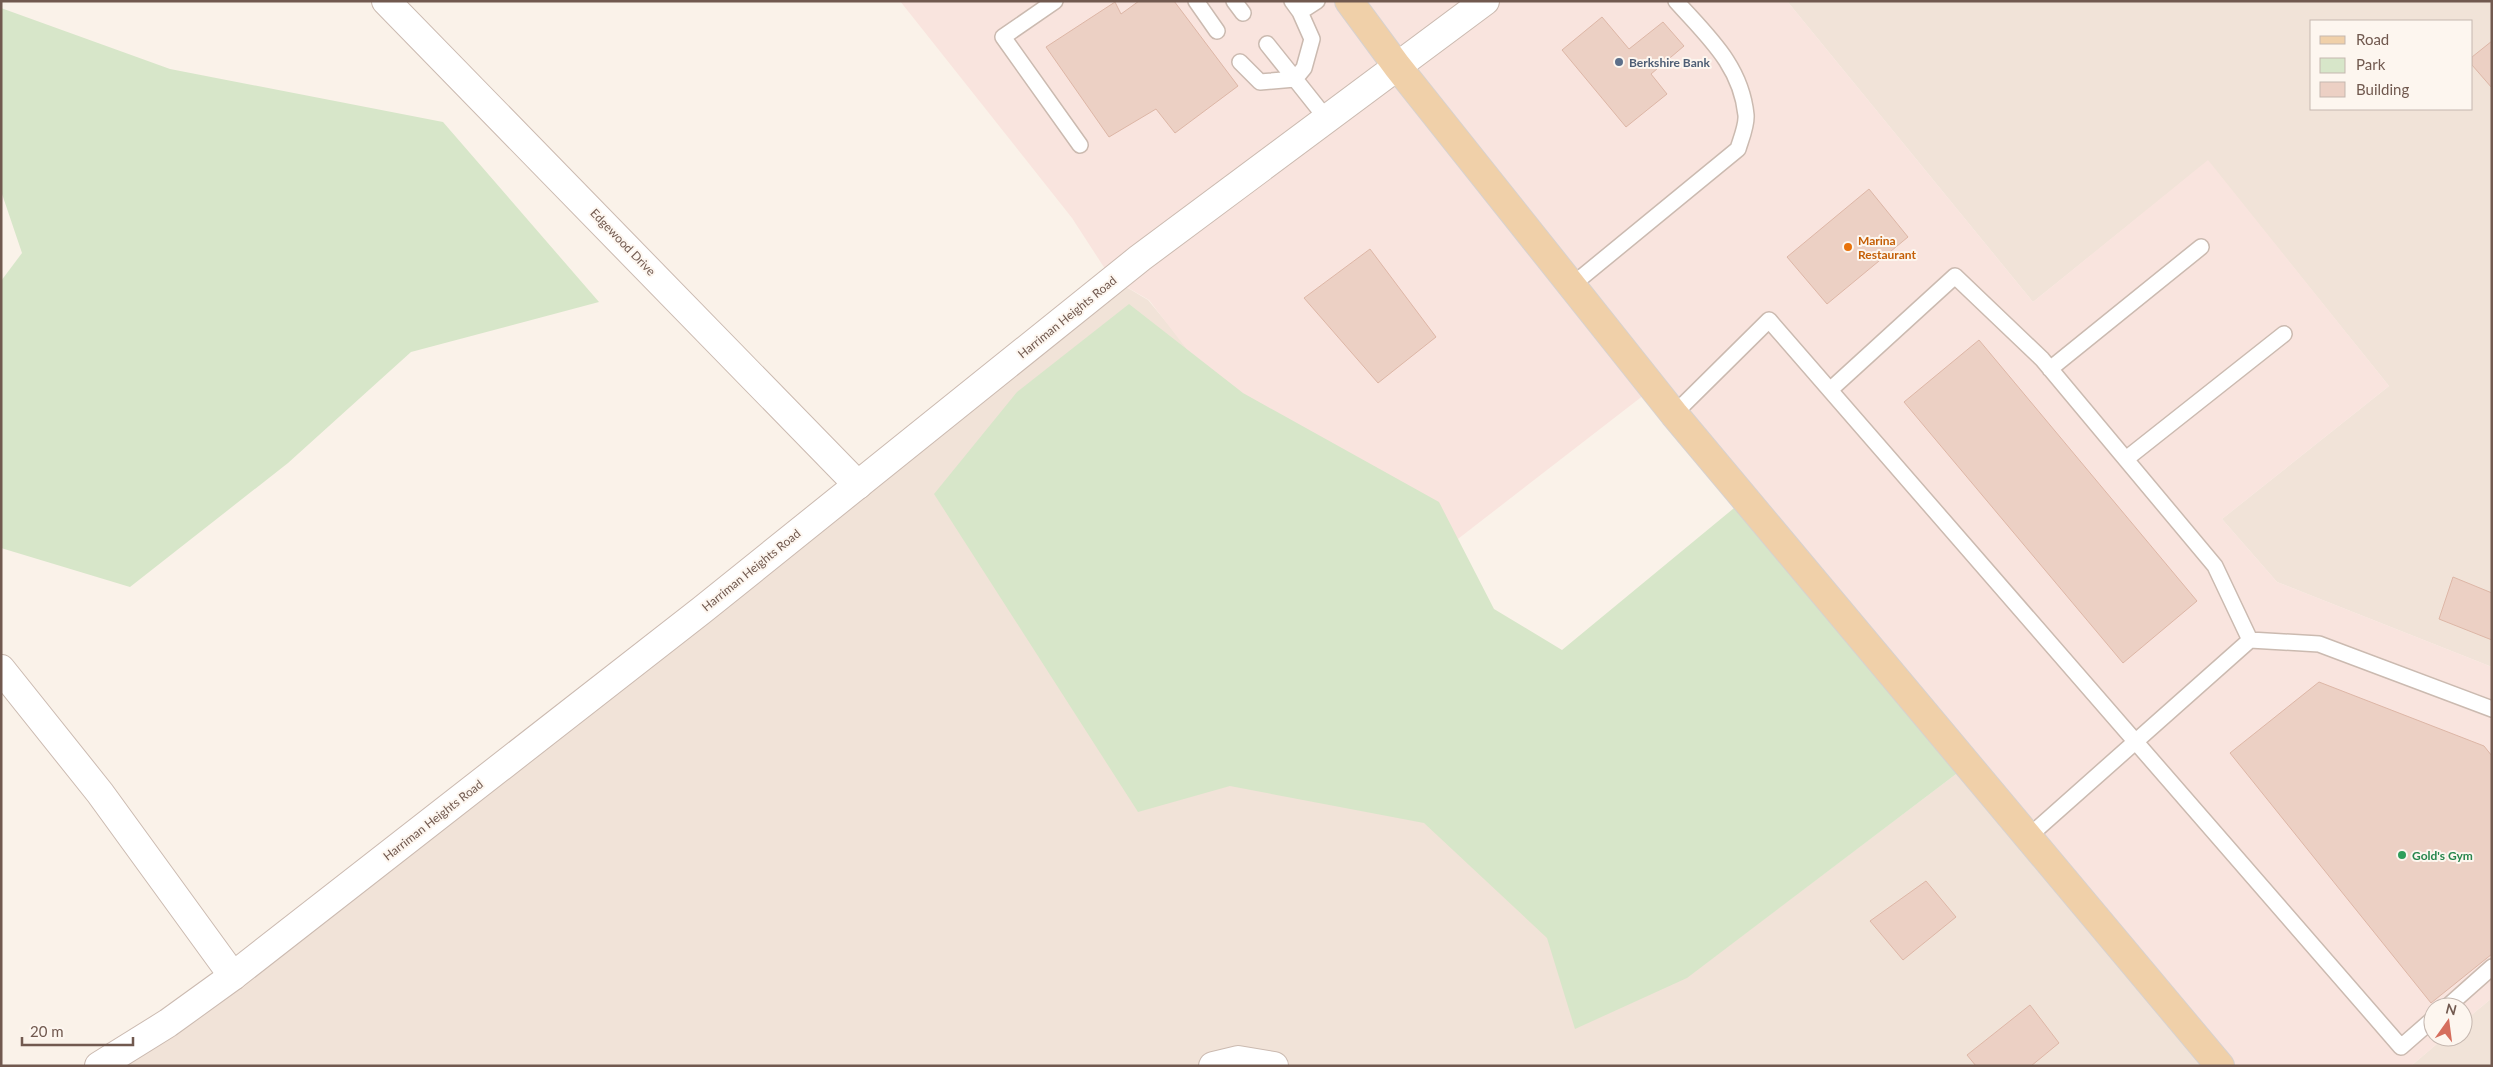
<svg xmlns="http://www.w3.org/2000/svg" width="2493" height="1067" font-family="Lato,sans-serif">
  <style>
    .residential { fill: #f1e3d8; fill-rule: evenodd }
    .commercial { fill: #f9e4de }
    .green { fill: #d7e6c9 }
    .building { fill: #ecd0c4; stroke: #ddb6a6 }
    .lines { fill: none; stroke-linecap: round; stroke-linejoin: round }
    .service-casing { stroke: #cbbab0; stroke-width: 18 }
    .minor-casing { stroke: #cbbab0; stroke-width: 30 }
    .tertiary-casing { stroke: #cbbab0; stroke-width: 30 }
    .primary-casing { stroke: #d7d1ce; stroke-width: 30 }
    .service { stroke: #fff; stroke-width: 15 }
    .minor { stroke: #fff; stroke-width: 28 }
    .tertiary { stroke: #fff; stroke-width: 28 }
    .primary { stroke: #f0d0a9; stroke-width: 28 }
    .service-dot { fill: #5c6f8a; stroke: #fdf6ef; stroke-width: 2 }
    .food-dot { fill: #e8710a; stroke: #fdf6ef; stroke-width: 2 }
    .leisure-dot { fill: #2e9e5b; stroke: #fdf6ef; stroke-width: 2 }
    .labels { text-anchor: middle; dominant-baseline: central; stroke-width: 4; stroke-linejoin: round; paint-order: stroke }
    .service-label { font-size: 12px; font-weight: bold; fill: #4e5e75; stroke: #fdf6ef; text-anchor: start }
    .food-label { font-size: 12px; font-weight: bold; fill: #c56008; stroke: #fdf6ef; text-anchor: start }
    .street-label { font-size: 12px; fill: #71594f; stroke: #fdf6ef }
    .leisure-label { font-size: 12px; font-weight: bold; fill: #27864d; stroke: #fdf6ef; text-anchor: start }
  </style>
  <rect width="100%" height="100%" fill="#faf2e9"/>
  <path class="residential" d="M1787,1H2492V667L2277,582L2222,519L2389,386L2208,161L2033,302ZM2312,21H2472V109H2312Z
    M1111,278L1148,300L1702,966L1968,765L2220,1066H99Z
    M2492,998V1066H2411L2445,1037H2463V1022Z"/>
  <path class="commercial" d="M900,1H1787L2033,302L2208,160L2389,386L2222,519L2277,582L2492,667V998L2463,1022V1007H2433V1037H2445L2411,1066H2220L1653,388L1379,600L1149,300L1111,278L1072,218Z"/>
  <path class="green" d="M1,8L170,69L443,122L599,302L411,352L288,463L130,587L1,548V281L22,253L1,191Z
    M1129,304L1243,393L1439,502L1494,609L1562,650L1745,499L1968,765L1687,978L1575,1029L1547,938L1424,823L1230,786L1138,812L934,494L1017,392Z"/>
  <path class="building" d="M1139,1H1174L1238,86L1175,133L1156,109L1109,137L1046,47L1115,2L1121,14Z
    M1602,17L1629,49L1663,22L1684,46L1651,74L1667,94L1626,127L1562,50Z
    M2492,41V88L2472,65V57Z
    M1869,189L1908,237L1827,304L1787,257Z
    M1370,249L1436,337L1378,383L1304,298Z
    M1979,340L2197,601L2123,663L1904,402Z
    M2453,577L2492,593V640L2439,619Z
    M2319,682L2484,746L2492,756V954L2431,1003L2230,753Z
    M1926,881L1956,917L1903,960L1870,921Z
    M2030,1005L2059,1043L2031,1066H1976L1967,1055Z"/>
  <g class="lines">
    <g class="service-casing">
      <path id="service" d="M1055,1L1003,37L1080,145
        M1196,1L1217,31
        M1234,1L1243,13
        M1292,1L1300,12L1317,1
        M1300,12L1312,39L1304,68L1295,79L1326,118
        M1267,44L1295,79
        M1240,62L1260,82L1295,79
        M1571,286L1738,149C1741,139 1747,125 1746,115C1741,65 1707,36 1676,1
        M2050,369L2201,247
        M1830,390L1955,276L2042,359L2215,566L2250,640
        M1674,414L1769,320L2401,1047L2433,1019
        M2126,459L2284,334
        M2028,837L2250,640L2319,644L2492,709
        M2447,1007L2492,967"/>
    </g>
    <g class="minor-casing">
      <path id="minor" d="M386,1L858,485
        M1,669L100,793L233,976
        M1213,1066L1238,1060L1274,1066"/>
    </g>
    <g class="tertiary-casing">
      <path id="tertiary" d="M99,1066L168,1023L233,976L702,610L1140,258L1485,1"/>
    </g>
    <g class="primary-casing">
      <path id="primary" d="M1349,1L1397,66L1674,414L2220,1066"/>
    </g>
    <use href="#service" class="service"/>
    <use href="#minor" class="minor"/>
    <use href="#tertiary" class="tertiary"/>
    <use href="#primary" class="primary"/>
  </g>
  <circle class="service-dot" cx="1619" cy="62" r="5"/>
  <circle class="food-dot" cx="1848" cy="247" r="5"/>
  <circle class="leisure-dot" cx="2402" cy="855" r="5"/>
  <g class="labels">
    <g class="service-label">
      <text x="1629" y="62">Berkshire Bank</text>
    </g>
    <g class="food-label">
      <text x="1858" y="240">Marina<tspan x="1858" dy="14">Restaurant</tspan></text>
    </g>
    <g class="street-label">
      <text transform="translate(623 242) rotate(46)">Edgewood Drive</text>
      <text transform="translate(1067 317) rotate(-39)">Harriman Heights Road</text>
      <text transform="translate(751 570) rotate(-39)">Harriman Heights Road</text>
      <text transform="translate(433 820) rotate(-38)">Harriman Heights Road</text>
    </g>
    <g class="leisure-label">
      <text x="2412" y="855">Gold's Gym</text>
    </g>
  </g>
  <rect width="2493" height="1067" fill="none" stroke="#71594f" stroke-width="5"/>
  <rect x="2310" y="20" width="162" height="90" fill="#fdf6ef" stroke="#c5b7af"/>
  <rect x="2320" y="36" width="25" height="8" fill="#f0d0a9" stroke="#c5b7af"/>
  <text x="2356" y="45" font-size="15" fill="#71594f">Road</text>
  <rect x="2320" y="58" width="25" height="15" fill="#d7e6c9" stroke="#c5b7af"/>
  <text x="2356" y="70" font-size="15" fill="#71594f">Park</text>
  <rect x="2320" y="82" width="25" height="15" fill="#ecd0c4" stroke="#c5b7af"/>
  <text x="2356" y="95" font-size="15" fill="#71594f">Building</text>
  <g transform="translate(2448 1022) rotate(14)"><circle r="24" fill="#fdf6ef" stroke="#c5b7af"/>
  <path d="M0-4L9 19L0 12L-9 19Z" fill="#d56e5d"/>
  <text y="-8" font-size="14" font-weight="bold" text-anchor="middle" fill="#71594f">N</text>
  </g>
  <path d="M22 1037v8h111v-8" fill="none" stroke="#71594f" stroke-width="2.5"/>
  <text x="30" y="1037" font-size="15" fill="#71594f" stroke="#fdf6ef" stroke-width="4" paint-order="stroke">20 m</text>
</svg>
